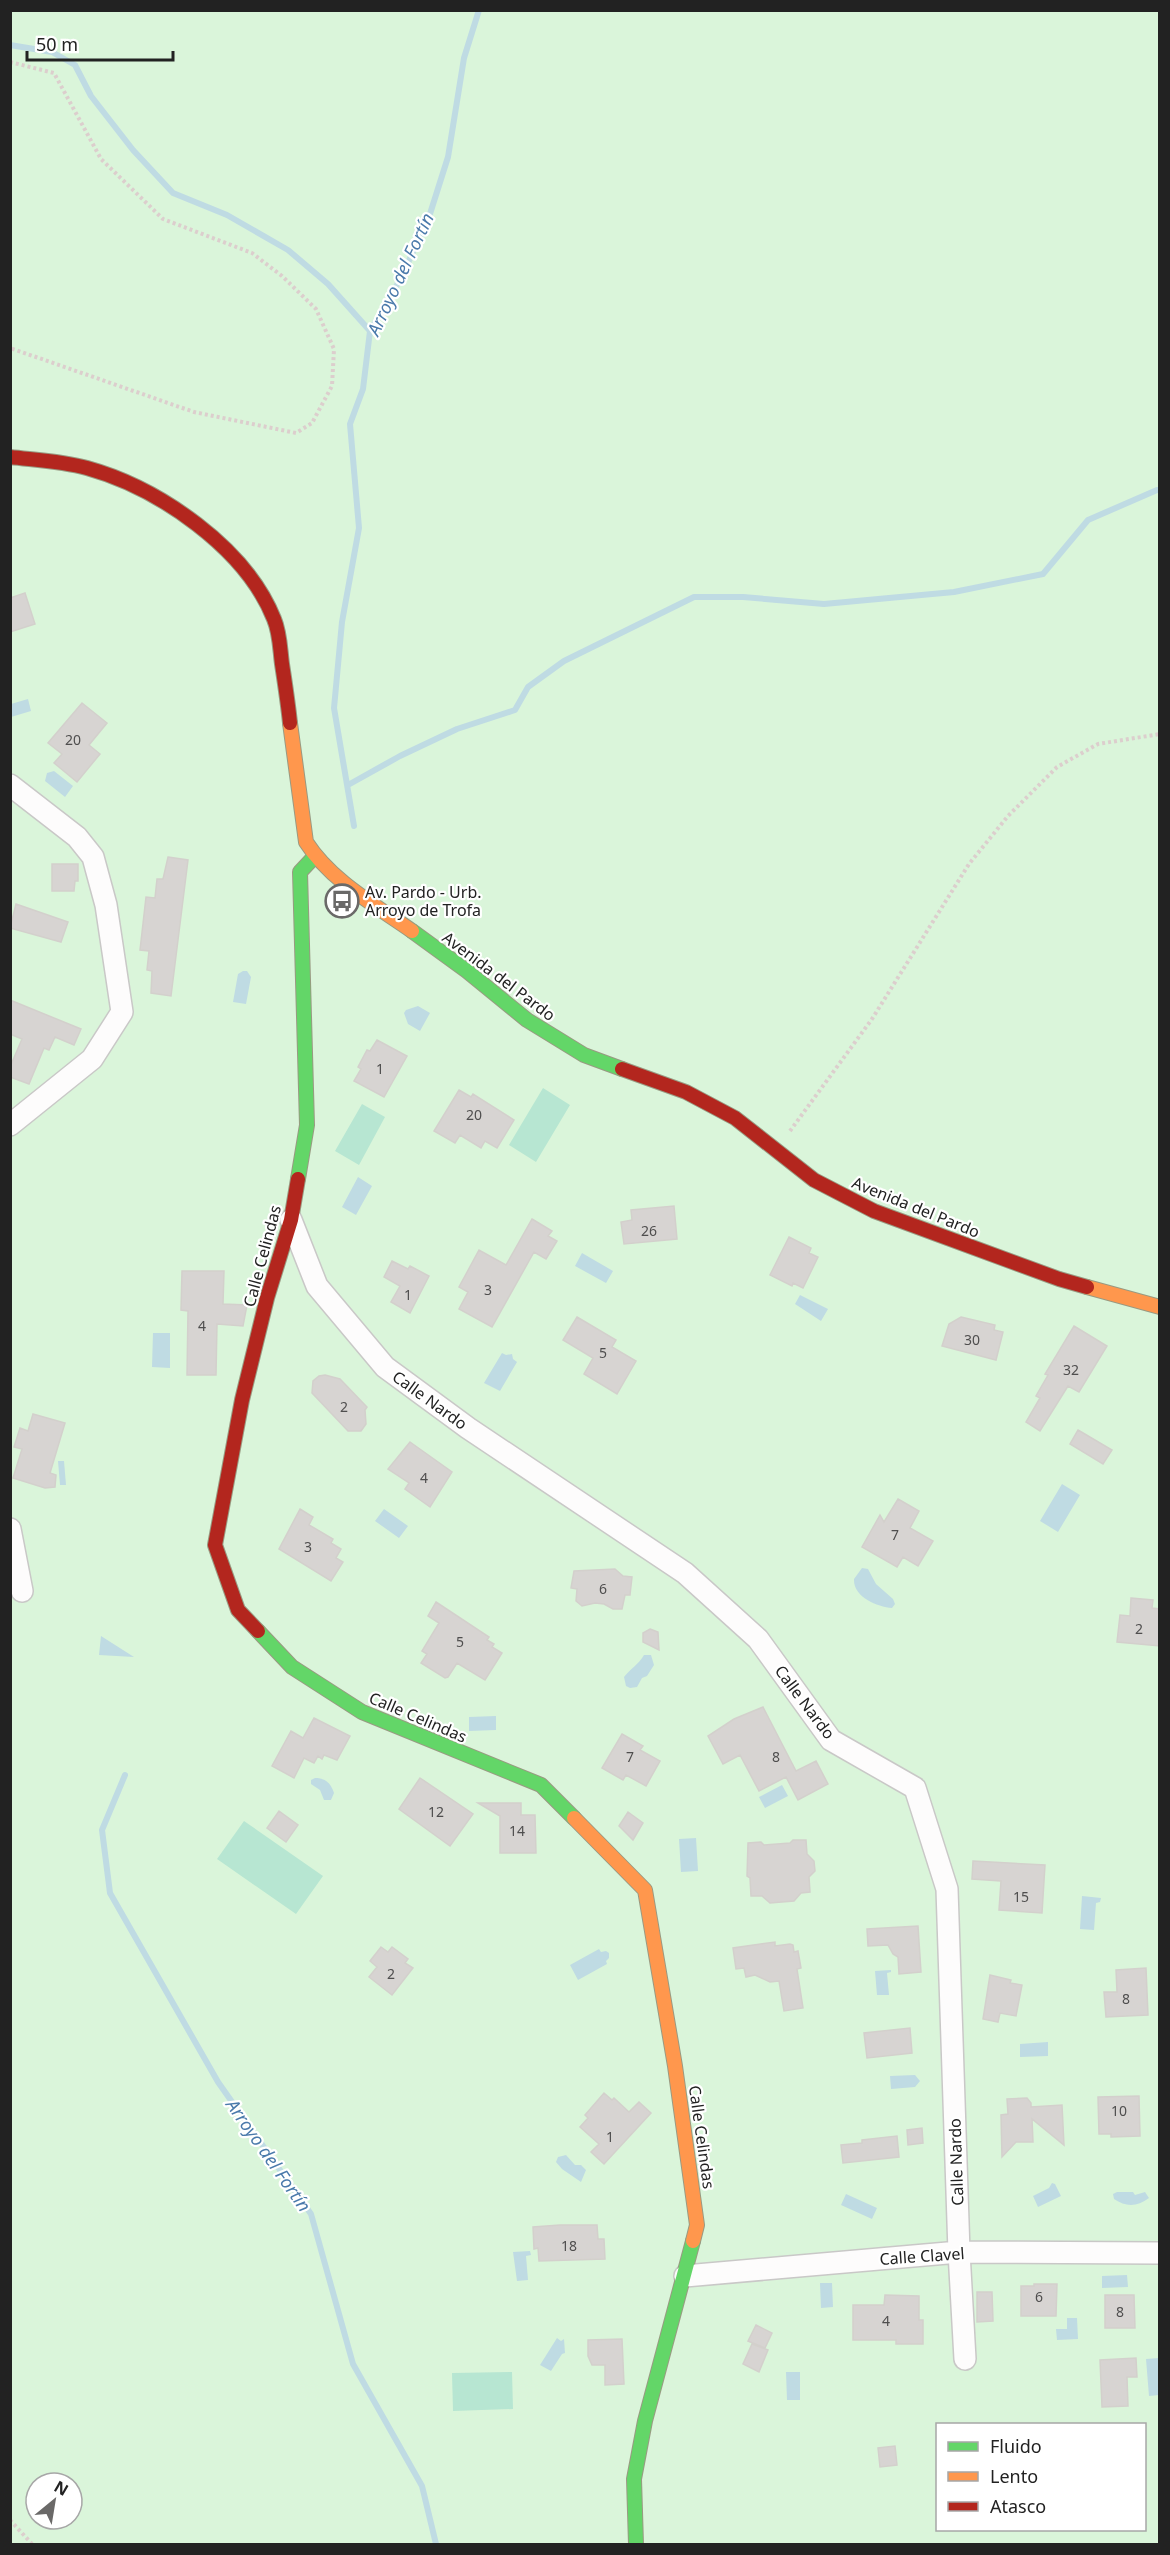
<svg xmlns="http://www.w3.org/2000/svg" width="1170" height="2555" font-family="'Noto Sans',sans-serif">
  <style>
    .park { fill: #daf5da; fill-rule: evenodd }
    .pitch { fill: #b7e6d2 }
    .water { fill: #bfdbe3 }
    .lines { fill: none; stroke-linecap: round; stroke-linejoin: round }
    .stream { stroke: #bfdbe3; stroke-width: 6 }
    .building { fill: #d7d4d2; stroke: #d3d0cc; stroke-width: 1.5 }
    .street-casing { stroke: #c9c8c7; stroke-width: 24 }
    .fast-casing { stroke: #999a82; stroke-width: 16 }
    .slow-casing { stroke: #999a82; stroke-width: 16 }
    .jam-casing { stroke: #999a82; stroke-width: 16 }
    .path { stroke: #dccecd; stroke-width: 4; stroke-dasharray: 3 3; stroke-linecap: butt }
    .street { stroke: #fdfcfc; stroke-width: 21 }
    .fast { stroke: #63d668; stroke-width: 14 }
    .slow { stroke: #ff974d; stroke-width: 14 }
    .jam { stroke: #b3261e; stroke-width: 14 }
    .labels { text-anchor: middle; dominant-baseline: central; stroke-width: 4.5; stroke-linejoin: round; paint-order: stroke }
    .number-label { font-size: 14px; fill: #4f4e4e }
    .poi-label { font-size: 16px; fill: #222; stroke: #fff; text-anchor: start }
    .street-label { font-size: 16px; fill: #222; stroke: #fff }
    .water-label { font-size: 18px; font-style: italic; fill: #4a7aab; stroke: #fff }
  </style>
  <rect width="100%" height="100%" fill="#f0eeeb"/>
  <path class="park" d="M11,11H1159V2544H11ZM938,2424H1144V2530H938ZM36,2483H72V2519H36Z"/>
  <path class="pitch" d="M543,1088L570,1105L536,1162L509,1145Z
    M362,1104L385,1117L359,1165L335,1151Z
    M244,1821L323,1876L296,1914L217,1859Z
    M512,2372L513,2409L453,2411L452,2373Z"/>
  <path class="water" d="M28,699L31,711L11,717V704Z
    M54,771L73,786L65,797L45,781L47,773Z
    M243,971H247L251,977L246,1004L233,1002L238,974Z
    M418,1006L430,1013L420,1031L408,1024L404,1013L406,1010Z
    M358,1177L372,1186L356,1215L342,1207Z
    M582,1253L613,1271L606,1283L575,1266Z
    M800,1295L828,1309L821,1321L795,1304Z
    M153,1333H170V1368L152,1367Z
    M502,1353L506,1355L512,1354L513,1359L517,1362L500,1391L484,1383Z
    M58,1461H64L66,1485H60Z
    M1062,1484L1080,1495L1058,1532L1040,1521Z
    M384,1509L408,1526L399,1538L375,1521Z
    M862,1568L868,1569L876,1584L893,1599L895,1604L892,1608C877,1607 853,1597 854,1579Z
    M101,1636L134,1657L99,1655Z
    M644,1655H651L654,1665L647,1676L642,1678L637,1687L630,1688L626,1686L624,1677C631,1668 638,1665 644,1655Z
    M496,1716V1730L469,1731V1717Z
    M315,1778C325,1778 331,1783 334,1793L331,1800H324L320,1790L311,1784V1780Z
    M782,1785L788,1796L765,1808L759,1797Z
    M696,1838L698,1871L681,1872L679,1839Z
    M1082,1896L1101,1898L1100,1902L1096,1903L1094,1930L1080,1929Z
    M599,1949L601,1952L606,1951L609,1953V1958L606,1961L607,1964L578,1980L570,1965Z
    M891,1970V1972L887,1973L889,1995H877L875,1971Z
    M1048,2042V2056L1020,2057V2044Z
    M915,2075L920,2081L915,2087L891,2089L890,2076Z
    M566,2155L575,2165H581L586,2170L581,2182L562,2169L556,2162L558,2157Z
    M1052,2183L1055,2184L1061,2196L1038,2207L1033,2196L1049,2188Z
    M1117,2192H1133L1135,2195L1145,2192L1149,2198C1137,2207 1126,2207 1114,2199L1113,2194Z
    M846,2194L877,2208L872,2219L841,2205Z
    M530,2251L531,2255L526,2256L528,2280L517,2281L513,2252Z
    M1127,2275L1128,2287L1102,2288V2276Z
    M820,2283H832L833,2307L821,2308Z
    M1067,2318H1077L1078,2339L1057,2340L1056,2329H1067Z
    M557,2338L561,2341L564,2339L565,2353L562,2354L551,2371L540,2365Z
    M1159,2358V2395L1149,2396L1146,2359Z
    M786,2372H800V2400H787Z"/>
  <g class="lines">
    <path class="stream" d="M10,45L52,52L75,65L91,96L133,150L173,193L227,215L288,250L328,284L370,331
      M348,785L400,756L457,729L515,710L528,687L564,661L694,597H743L824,604L954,592L1043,574L1088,520L1157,490
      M354,826L334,708L342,622L359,528L350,424L363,389L370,331L401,278L429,217L448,157L464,58L479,10
      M125,1775L102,1830L110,1893L218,2082L311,2214L353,2364L422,2486L436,2544"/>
  </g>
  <path class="building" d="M25,593L35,624L10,632V598Z
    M82,703L107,723L89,745L100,754L77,782L54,763L62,754L48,743Z
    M168,857L188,860L171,996L151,993L152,971L147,970L149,951L140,950L146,897L155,898L157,879H163Z
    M52,864H78V881H75L74,891H52Z
    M16,904L68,922L61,942L10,928Z
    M10,1000L81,1029L74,1045L55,1037L49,1050L44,1048L29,1084L10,1077V1067L22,1039L10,1034Z
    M377,1040L407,1056L384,1097L354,1081L361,1069L358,1067L367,1050L370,1051Z
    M459,1090L471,1097L473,1094L514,1120L497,1148L485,1141L481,1148L460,1135L455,1143L434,1131Z
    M674,1206L677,1239L624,1244L621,1222L632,1220L631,1210Z
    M532,1219L552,1231L548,1236L557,1241L546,1259L534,1252L492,1327L459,1309L468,1292L459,1287L479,1250L506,1265Z
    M789,1237L811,1248L809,1253L818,1257L803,1288L793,1283L792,1286L770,1275Z
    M392,1261L408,1269L410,1266L429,1276L410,1313L391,1302L400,1286L384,1277Z
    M182,1271H224L223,1304L247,1305L243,1326L217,1324L216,1375H187L188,1311L181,1310Z
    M577,1317L616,1340L612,1347L636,1361L617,1394L584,1374L593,1358L563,1340Z
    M961,1317L995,1325L994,1330L1003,1332L996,1360L942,1346L949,1324Z
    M1074,1326L1107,1346L1079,1392L1068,1386L1040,1431L1026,1422L1040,1398L1036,1396L1048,1375L1045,1374Z
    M325,1375L340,1379L367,1407L365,1410L366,1424L361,1431H348L312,1393L313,1381L319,1376Z
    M33,1414L65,1423L50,1473L56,1475L55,1487L45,1488L13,1478L22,1449L14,1447L20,1428L28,1431Z
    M1078,1430L1112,1450L1103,1464L1070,1444Z
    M410,1442L452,1472L430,1507L405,1489L409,1483L388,1469Z
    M898,1499L919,1511L910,1528L933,1541L918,1566L903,1557L897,1567L862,1547L880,1515L884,1522Z
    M300,1509L313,1517L309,1525L333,1539L331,1543L341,1549L336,1558L343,1562L331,1581L279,1549Z
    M615,1569L623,1576L632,1577L630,1595H625L622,1609H613L604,1604L595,1603L582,1606L576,1601L577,1589L571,1588L574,1571Z
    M1131,1598L1153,1600L1152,1608L1160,1609V1646L1117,1642L1120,1615L1130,1616Z
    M436,1602L489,1637L487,1640L494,1644L492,1647L502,1653L485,1680L457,1663L448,1677L445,1678L421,1663L427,1654L422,1651L439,1623L428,1616Z
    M650,1629L658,1632L659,1650L643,1642V1633Z
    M763,1707L796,1771L816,1761L828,1784L798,1800L786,1777L759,1791L740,1755L723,1764L708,1736L734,1719Z
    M314,1718L350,1736L337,1760L324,1755L322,1759L318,1756L314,1763L304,1758L294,1778L272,1766L291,1731L303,1738Z
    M622,1734L643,1746L640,1750L660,1761L646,1786L626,1775L623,1780L602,1768Z
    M420,1778L473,1814L450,1846L399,1809Z
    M478,1803H521V1815H535L536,1853H500V1816Z
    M279,1811L298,1825L286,1842L267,1828Z
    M628,1812L643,1823L633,1840L619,1826Z
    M793,1840H806L807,1854L814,1861L815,1871L809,1877L810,1892L801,1893L794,1901L770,1903L762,1896H751L750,1878L747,1876L748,1843L761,1842L764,1845L790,1843Z
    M973,1861L1045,1865L1042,1913L999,1910L1001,1881L972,1879Z
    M918,1926L921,1972L899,1974L898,1957L893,1954L888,1945L868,1946L867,1929Z
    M775,1942V1946L790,1944L793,1945L794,1952L798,1951L801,1968L797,1969L803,2008L784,2011L779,1981L770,1982L755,1975L746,1977L744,1968L736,1969L733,1948Z
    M381,1947L388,1952L392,1947L408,1959L405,1963L413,1968L392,1995L369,1977L377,1967L370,1961Z
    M1146,1968L1148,2015L1106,2017L1104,1992H1117L1116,1970Z
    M990,1975L1011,1980L1010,1983L1022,1985L1016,2016L1000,2013L998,2022L983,2019Z
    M910,2028L912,2053L867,2058L864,2033Z
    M604,2093L612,2100L614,2098L629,2112L639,2102L651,2113L604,2164L591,2152L599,2144L580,2127L588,2118L585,2115Z
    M1139,2096L1140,2136L1111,2137V2134H1099L1098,2097Z
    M1027,2098L1031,2103V2107L1062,2105L1064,2145L1032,2119L1033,2142H1016L1002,2157L1001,2115L1008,2114L1007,2099Z
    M922,2128L923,2143L908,2145L907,2130Z
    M897,2136L899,2157L843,2163L841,2145L862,2143V2140Z
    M560,2225H597L598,2239H604L605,2259L539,2261L538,2248L534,2249L533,2227Z
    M1034,2284H1057L1056,2316H1021V2286H1034Z
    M977,2292H992L993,2321L977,2322Z
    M885,2295L919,2296V2320H923V2344H896V2340H853V2305H884Z
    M1105,2295H1134L1135,2328H1105Z
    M756,2325L772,2333L765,2348L748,2341Z
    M622,2339L624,2384L605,2385V2365H592L588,2356V2340Z
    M752,2344L768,2350L759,2372L743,2364Z
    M1136,2358L1137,2377H1127L1128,2406L1102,2407L1100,2360Z
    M895,2446L897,2465L880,2467L878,2448Z"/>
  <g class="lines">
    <g class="street-casing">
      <path id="street" d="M10,785L77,837L93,857L106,905L122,1012L92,1059L10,1125
        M291,1220L317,1286L385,1367L468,1428L685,1573L758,1639L831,1740L915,1788L947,1889L959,2252L965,2359
        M10,1529L22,1591
        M685,2276L959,2252L1160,2253"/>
    </g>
    <g class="fast-casing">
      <path id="fast" d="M412,931L467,971L527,1020L584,1055L622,1069
        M298,1179L307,1125L300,872L315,856
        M258,1631L292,1667L362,1712L541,1785L574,1818
        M636,2544L634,2479L645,2421L693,2241"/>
    </g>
    <g class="slow-casing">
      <path id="slow" d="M290,723L306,842C331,881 375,905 412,931
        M1087,1287L1160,1307
        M574,1818L645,1890L675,2066L697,2225L693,2241"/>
    </g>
    <g class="jam-casing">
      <path id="jam" d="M10,457C36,460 62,461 87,468C159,488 246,548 274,619C280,633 280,649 282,664C285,684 288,703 290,723
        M622,1069L686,1092L735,1118L814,1180L874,1211L1059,1279L1087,1287
        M258,1631L238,1610L215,1545L242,1400L267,1298L291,1220L298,1179"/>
    </g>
    <path class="path" d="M10,62L54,73L101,159L163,219L252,253L282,276L316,309L334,349L332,386L312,423L296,433L194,412L10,348
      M790,1131L872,1019L969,864L1008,816L1057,767L1098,744L1160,734
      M10,2520L32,2544"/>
    <use href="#street" class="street"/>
    <use href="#fast" class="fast"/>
    <use href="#slow" class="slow"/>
    <use href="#jam" class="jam"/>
  </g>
  <defs>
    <g id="bus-ring" transform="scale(1.725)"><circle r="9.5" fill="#fff" stroke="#6a6968" stroke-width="1.5"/><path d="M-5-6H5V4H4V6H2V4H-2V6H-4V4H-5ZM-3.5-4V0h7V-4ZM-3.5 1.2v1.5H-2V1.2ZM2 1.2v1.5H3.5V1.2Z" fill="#6a6968"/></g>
  </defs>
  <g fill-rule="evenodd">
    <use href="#bus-ring" x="342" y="901"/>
  </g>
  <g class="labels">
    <g class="number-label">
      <text x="73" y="739">20</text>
      <text x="380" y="1068">1</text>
      <text x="474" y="1114">20</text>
      <text x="649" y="1230">26</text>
      <text x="488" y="1289">3</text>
      <text x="408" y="1294">1</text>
      <text x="202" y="1325">4</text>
      <text x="972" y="1339">30</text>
      <text x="603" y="1352">5</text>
      <text x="1071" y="1369">32</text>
      <text x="344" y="1406">2</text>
      <text x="424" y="1477">4</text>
      <text x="895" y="1534">7</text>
      <text x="308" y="1546">3</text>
      <text x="603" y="1588">6</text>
      <text x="1139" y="1628">2</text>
      <text x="460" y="1641">5</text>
      <text x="630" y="1756">7</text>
      <text x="776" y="1756">8</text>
      <text x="436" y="1811">12</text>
      <text x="517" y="1830">14</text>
      <text x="1021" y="1896">15</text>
      <text x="391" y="1973">2</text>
      <text x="1126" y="1998">8</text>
      <text x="1119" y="2110">10</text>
      <text x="610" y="2136">1</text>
      <text x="569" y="2245">18</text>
      <text x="1039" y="2296">6</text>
      <text x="1120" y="2311">8</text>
      <text x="886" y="2320">4</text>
    </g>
    <g class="poi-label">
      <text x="365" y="892">Av. Pardo - Urb.<tspan x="365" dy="18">Arroyo de Trofa</tspan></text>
    </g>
    <g class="street-label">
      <text transform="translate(499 976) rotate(37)">Avenida del Pardo</text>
      <text transform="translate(916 1207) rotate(22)">Avenida del Pardo</text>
      <text transform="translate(262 1256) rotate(-75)">Calle Celindas</text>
      <text transform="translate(430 1400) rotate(36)">Calle Nardo</text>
      <text transform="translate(805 1702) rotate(53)">Calle Nardo</text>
      <text transform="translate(418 1717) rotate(23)">Calle Celindas</text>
      <text transform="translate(702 2137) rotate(82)">Calle Celindas</text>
      <text transform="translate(956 2162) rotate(-92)">Calle Nardo</text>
      <text transform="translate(922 2256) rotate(-4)">Calle Clavel</text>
    </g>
    <g class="water-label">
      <text transform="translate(400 274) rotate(-65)">Arroyo del Fortín</text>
      <text transform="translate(269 2155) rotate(55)">Arroyo del Fortín</text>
    </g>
  </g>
  <rect width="1170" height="2555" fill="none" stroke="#222222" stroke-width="24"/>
  <rect x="936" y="2423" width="210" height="108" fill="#ffffff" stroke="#a7a7a7" stroke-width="1.5"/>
  <rect x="948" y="2442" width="30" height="9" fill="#63d668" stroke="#a7a7a7" stroke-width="1.5"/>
  <text x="990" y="2453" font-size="18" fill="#222222">Fluido</text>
  <rect x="948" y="2472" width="30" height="9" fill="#ff974d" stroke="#a7a7a7" stroke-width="1.5"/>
  <text x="990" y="2483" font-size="18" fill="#222222">Lento</text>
  <rect x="948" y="2502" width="30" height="9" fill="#b3261e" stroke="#a7a7a7" stroke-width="1.5"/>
  <text x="990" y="2513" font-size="18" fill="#222222">Atasco</text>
  <g transform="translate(54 2501) rotate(30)"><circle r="28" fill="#ffffff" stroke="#a7a7a7" stroke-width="1.5"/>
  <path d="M0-4.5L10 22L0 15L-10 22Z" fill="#6a6968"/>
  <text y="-9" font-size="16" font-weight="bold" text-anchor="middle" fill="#222222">N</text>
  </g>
  <path d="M27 51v9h146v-9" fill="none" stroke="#222222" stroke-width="3"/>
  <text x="36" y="51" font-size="18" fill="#222222" stroke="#ffffff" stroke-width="4.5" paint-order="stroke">50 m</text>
</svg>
